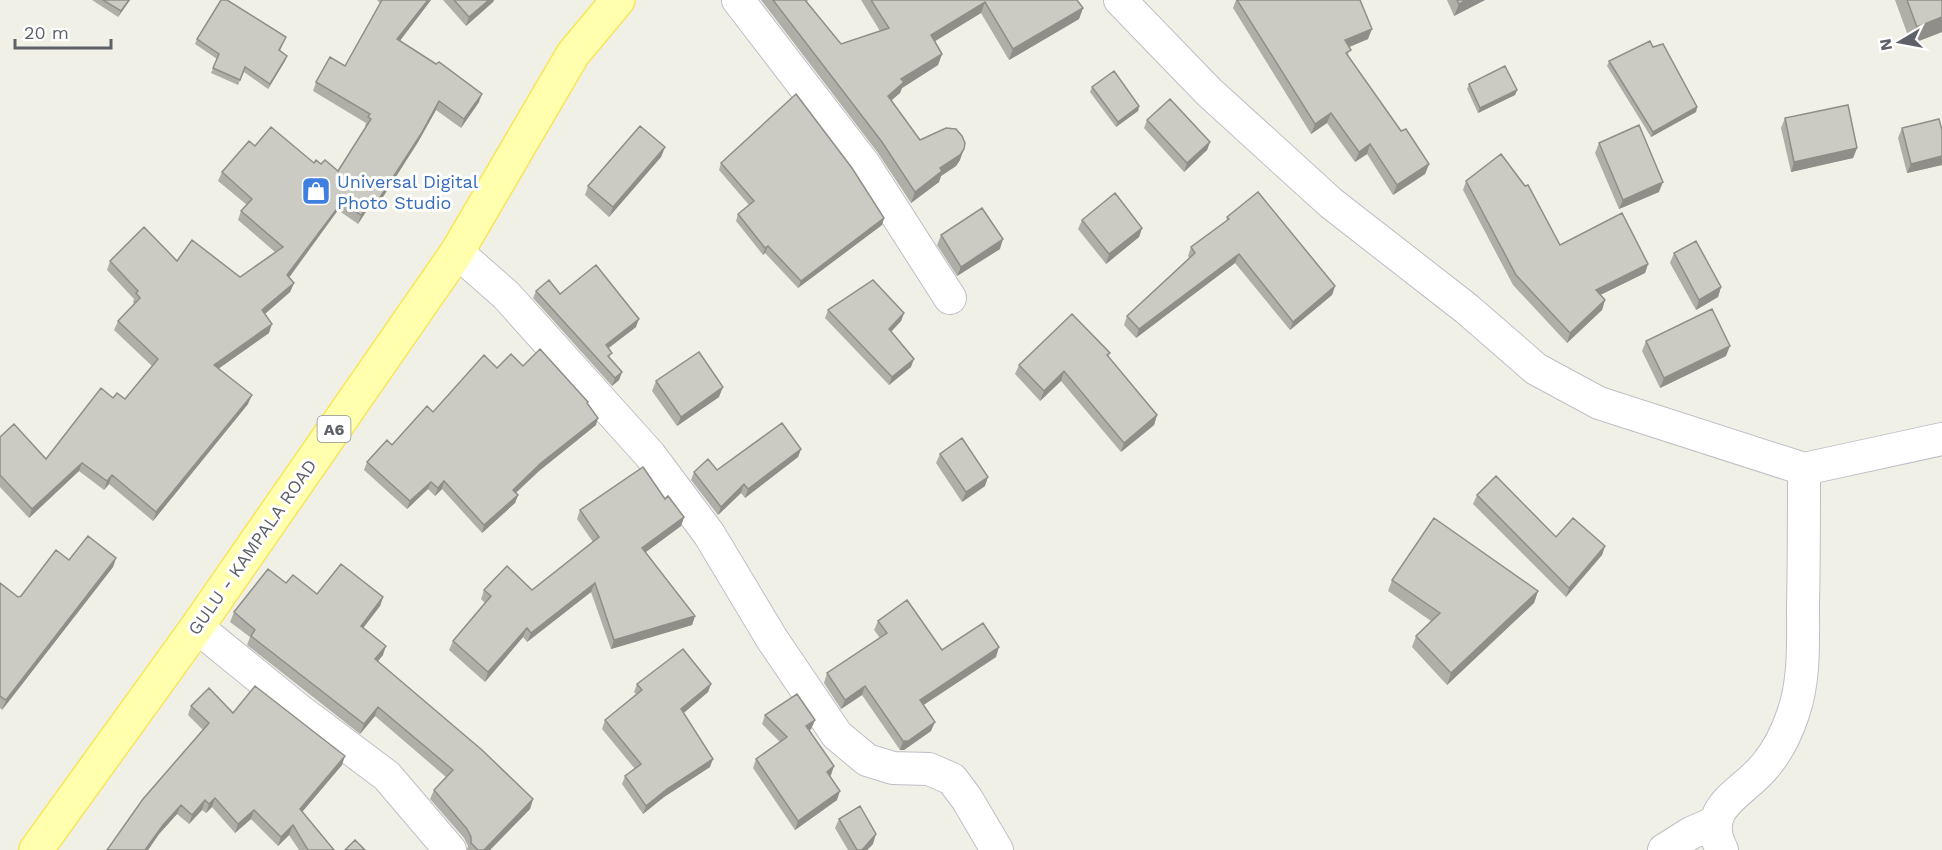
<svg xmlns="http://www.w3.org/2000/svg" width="1942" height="850" font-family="'Work Sans',sans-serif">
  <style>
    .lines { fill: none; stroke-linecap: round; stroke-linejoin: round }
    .street-casing { stroke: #bebfc6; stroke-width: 34 }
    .primary-casing { stroke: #f9e658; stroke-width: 36 }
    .street { stroke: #fff; stroke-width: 32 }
    .primary { stroke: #ffffae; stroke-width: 33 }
    .wall { fill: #afafa8 }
    .shaded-wall { fill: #8f8e88 }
    .building { fill: #cccbc3; stroke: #8f8e88; stroke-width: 1.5 }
    .labels { text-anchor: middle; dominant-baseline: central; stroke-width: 6; stroke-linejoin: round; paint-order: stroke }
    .shield { fill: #fff; stroke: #8e9095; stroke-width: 1.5 }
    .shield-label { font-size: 16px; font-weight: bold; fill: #5e6168 }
    .shop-label { font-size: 18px; fill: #366cbe; stroke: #fff; text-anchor: start }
    .street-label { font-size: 18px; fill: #5e6168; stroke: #fff }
  </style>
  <rect width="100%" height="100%" fill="#f1f0e7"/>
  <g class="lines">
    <g class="street-casing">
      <path id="street" d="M738,0L864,164L950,298
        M1120,0L1209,92L1331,203L1467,309L1536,369L1599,403L1804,469L1942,439
        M457,252L506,295L650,455L709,534L772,639L837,735L867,760L893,768L929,769L952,779L967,799L997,850
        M197,627L299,710L387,776L450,850
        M1664,850L1691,833L1716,822
        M1722,850C1699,807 1744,793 1765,766C1777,752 1787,732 1793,714C1805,680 1803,641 1803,606C1804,560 1804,514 1804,469"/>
    </g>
    <g class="primary-casing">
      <path id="primary" d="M36,850L197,627L457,252L573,54L618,0"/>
    </g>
    <use href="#street" class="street"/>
    <use href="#primary" class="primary"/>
  </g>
  <path class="wall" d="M92,0H130L118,17Z
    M377,0H431L400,41L479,102L461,128L436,110L418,142L374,211L369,207L358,224L338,210L289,278L294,283L290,292L265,314L269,333L219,368L248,404L153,521L109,484L104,490L79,471L29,518L0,487V437L46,459L113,398L125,399L152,366L114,330L118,321L134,304L133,302L134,299L107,270L110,261L240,277L275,252L238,220L241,211L247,205L218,181L222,172L255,146L314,163L321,164L338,171L366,127L365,126L366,123L313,91L316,82L345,66L380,3Z
    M443,0H494L493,2L466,26Z
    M761,0H808L807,2L841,44L880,31L861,0H1077L1083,8L1079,19L1009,60L981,13L935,41L942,54L938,65L902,88L900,93L891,100L920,140L960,160L956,166L941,176L939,182L911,203L878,153Z
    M1236,0H1360L1368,39L1349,47L1348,57L1401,131L1429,164L1425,174L1393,195L1367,154L1355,162L1327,123L1311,134L1233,8Z
    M1447,0H1485L1454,16Z
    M1895,0H1942V32L1911,44Z
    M286,37L280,51L285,61L268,89L244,72L238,85L211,73L217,59L195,44L197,39Z
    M1653,47L1697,107L1696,112L1651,137L1607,66L1609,61Z
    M1469,84L1517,90L1515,95L1478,113L1467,89Z
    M1092,87L1139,106L1138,111L1116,127L1090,92Z
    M1785,118L1857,148L1853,158L1791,172L1781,128Z
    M1147,120L1210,142L1207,150L1184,172L1144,128Z
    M1902,128L1942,130V165L1907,173L1898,138Z
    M1599,143L1659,192L1619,209L1595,153Z
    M665,147L661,157L609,217L585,195L588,186Z
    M721,163L884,218L882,225L798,288L765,253L763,255L736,221L738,214L749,205L719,170Z
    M1466,181L1560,245L1648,264L1645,273L1600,295L1605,300L1602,310L1567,343L1513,285L1463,190Z
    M1227,217L1335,286L1332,295L1290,330L1235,263L1136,338L1124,325L1127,316L1189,258L1188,256L1191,247L1226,221Z
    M1082,220L1142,228L1139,237L1106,264L1078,229Z
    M941,235L1000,249L957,276L937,245Z
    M1674,253L1721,287L1718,297L1696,310L1670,263Z
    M536,291L560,294L636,327L609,348L610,358L622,372L619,380L612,386L533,298Z
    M828,310L904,313L901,321L891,332L911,367L889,385L825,318Z
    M1646,341L1726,356L1660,388L1642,351Z
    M1110,353L1108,357L1157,415L1154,425L1121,452L1061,381L1040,401L1015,374L1019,365Z
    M523,366L588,402L587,404L596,425L539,471L516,493L518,495L515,503L482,533L442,489L435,496L428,489L407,509L364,470L367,462L392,445L433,412L497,368Z
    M656,381L719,397L677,426L652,391Z
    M801,449L798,457L745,498L741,493L718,515L691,480L694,472L717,470Z
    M940,454L985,486L962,502L936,463Z
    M1477,495L1556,537L1605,546L1602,555L1566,597L1473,504Z
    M665,499L684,517L681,526L646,552L695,616L692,625L611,649L591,592L527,642L523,637L485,682L449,650L453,641L485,603L481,599L484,590H532L593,542L577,519L580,510Z
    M116,558L113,567L2,710L0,708V583L18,597L21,596L69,560Z
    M1392,580L1538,591L1534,603L1447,685L1412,647L1416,636L1431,621L1388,591Z
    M286,583L317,594L383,597L380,606L363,627L383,655L377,661L533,799L530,809L490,850H467L468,846L464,838L430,799L434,790L446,777L375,716L360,734L247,645L250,637L230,622L234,612Z
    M878,621L942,650L996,657L923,705L931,731L904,750H900L862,695L841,709L824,683L827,673L880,638L874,630Z
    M637,684H711L708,692L683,713L710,767L664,797L643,814L622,784L625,776L635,769L602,729L605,720L636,694L634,692Z
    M191,706L233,713L342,765L302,812L334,850H299L289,835L278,846L251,819L235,833L212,807L206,813L202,810L189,824L177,814L159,834L148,850H107L203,730L188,715Z
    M765,715L815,720L811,729L810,730L831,775L830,776L837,800L795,830L753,768L756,759L780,742L762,724Z
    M839,819L873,844L867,850H848L835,828Z"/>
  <path class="shaded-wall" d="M129,0H130L118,17L121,11Z
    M428,0H431L394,48L397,39Z
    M489,0H494L493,2L466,26L469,17Z
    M1466,0H1485L1454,16L1459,4Z
    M985,2L981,13L927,46L931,35Z
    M1083,8L1079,19L1009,60L1013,49Z
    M1942,17V32L1911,44L1917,27Z
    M1372,29L1368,39L1342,50L1345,40Z
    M942,54L938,65L902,88L900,93L884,107L888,96L901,79Z
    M287,56L285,61L268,89L270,84Z
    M1517,90L1515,95L1478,113L1480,108Z
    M482,94L479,102L461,128L464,119Z
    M439,101L436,110L418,142L374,211L377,202Z
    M1139,106L1138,111L1116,127L1118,122Z
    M1697,107L1696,112L1651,137L1653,132Z
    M1331,113L1327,123L1311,134L1315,124Z
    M1210,142L1207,150L1184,172L1187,163Z
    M1370,144L1367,154L1355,162L1359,152Z
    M665,147L661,157L609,217L613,207Z
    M1857,148L1853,158L1791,172L1794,162Z
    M964,149L960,160L956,166L941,176L939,182L911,203L915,192L940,168Z
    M1942,156V165L1907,173L1911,164Z
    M1429,164L1425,174L1393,195L1397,185Z
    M1663,182L1659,192L1619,209L1623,200Z
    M373,199L369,207L358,224L361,215Z
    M342,202L338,210L284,284L287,275Z
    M884,218L882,225L798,288L801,281Z
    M1142,228L1139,237L1106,264L1109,254Z
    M1003,239L1000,249L957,276L961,267Z
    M768,246L765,253L763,255L765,248Z
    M1239,254L1235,263L1136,338L1139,329Z
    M1648,264L1645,273L1592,299L1596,290Z
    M294,283L290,292L259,319L262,310Z
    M1335,286L1332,295L1290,330L1293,322Z
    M1721,287L1718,297L1696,310L1699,300Z
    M1605,300L1602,310L1567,343L1570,333Z
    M904,313L901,321L886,337L889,329Z
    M639,319L636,327L603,352L606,345Z
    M272,324L269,333L211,374L214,365Z
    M1730,346L1726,356L1660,388L1664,378Z
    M914,359L911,367L889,385L892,377Z
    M1064,371L1061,381L1040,401L1044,391Z
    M622,372L619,380L612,386L615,378Z
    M723,387L719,397L677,426L681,417Z
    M252,395L248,404L153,521L156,512Z
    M1157,415L1154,425L1121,452L1124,443Z
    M598,418L596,425L539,471L510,498L513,490L541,463Z
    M801,449L798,457L745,498L748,489Z
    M82,463L79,471L29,518L32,509Z
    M112,475L109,484L104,490L107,481Z
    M988,477L985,486L962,502L966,492Z
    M444,481L442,489L435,496L438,488Z
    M431,482L428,489L407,509L410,501Z
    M744,484L741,493L718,515L721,507Z
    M518,495L515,503L482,533L484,525Z
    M684,517L681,526L639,557L642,548Z
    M1605,546L1602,555L1566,597L1569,588Z
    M116,558L113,567L2,710L6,700Z
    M595,583L591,592L527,642L531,633Z
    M1538,591L1534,603L1447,685L1451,673Z
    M383,597L380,606L358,635L361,626Z
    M695,616L692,625L611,649L614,640Z
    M527,628L523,637L485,682L488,672Z
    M386,646L383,655L372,669L375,659Z
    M999,647L996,657L916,710L920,700Z
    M711,684L708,692L678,718L681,709Z
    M865,686L862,695L841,709L845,700Z
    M378,707L375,716L360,734L364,724Z
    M815,720L811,729L803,735L806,726Z
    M935,722L931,731L904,750H900L903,741Z
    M345,756L342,765L297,818L300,809Z
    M713,759L710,767L664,797L643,814L646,806L667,789Z
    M834,766L831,775L824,781L827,772Z
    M840,791L837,800L795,830L798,821Z
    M215,798L212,807L206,813L209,804Z
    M533,799L530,809L490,850H484Z
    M205,800L202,810L189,824L192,815Z
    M181,805L177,814L159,834L148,850H145L163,825Z
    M254,810L251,819L235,833L238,824Z
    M293,825L289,835L278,846L281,837Z
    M876,834L873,844L867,850H862Z"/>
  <path class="building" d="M103,0H129L121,11Z
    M221,0H227L286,37L279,50L287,56L270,84L245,67L240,80L213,68L219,54L197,39Z
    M382,0H428L397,39L436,64L439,62L482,94L464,119L439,101L421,134L377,202L373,199L361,215L342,202L287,275L294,283L262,310L272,324L214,365L252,395L156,512L112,475L107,481L82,463L32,509L0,475V437L14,424L46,459L101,388L113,398L117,393L125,399L158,359L118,321L140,298L136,293L138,291L110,261L144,227L177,261L192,240L240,277L283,247L241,211L252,199L222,172L249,141L255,146L271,127L314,163L316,160L321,164L325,160L338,171L371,119L368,117L370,114L316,82L330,57L345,66Z
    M454,0H489L469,17Z
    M773,0H805L841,44L889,28L871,0H1077L1083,8L1013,49L985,2L931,35L942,54L901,79L904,82L888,96L920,140L946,128L956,129L962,136L965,143L964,149L960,155L940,168L942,171L915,192L882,142Z
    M1237,0H1360L1372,29L1345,40L1351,50L1346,53L1401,131L1406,129L1429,164L1397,185L1370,144L1359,152L1331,113L1315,124Z
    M1457,0H1466L1459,4Z
    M1907,0H1942V17L1917,27Z
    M1650,41L1653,47L1663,44L1697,107L1653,132L1609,61Z
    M1505,66L1517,90L1480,108L1469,84Z
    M1114,71L1139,106L1118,122L1092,87Z
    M796,94L852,168L884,218L801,281L768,246L765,248L738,214L754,201L721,163Z
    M1170,99L1210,142L1187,163L1147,120Z
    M1848,105L1857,148L1794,162L1785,118Z
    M1939,119L1942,130V156L1911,164L1902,128Z
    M1639,125L1663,182L1623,200L1599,143Z
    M640,126L665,147L613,207L588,186Z
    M1501,154L1525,186L1528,185L1560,245L1622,213L1648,264L1596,290L1605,300L1570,333L1516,275L1466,181Z
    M1258,192L1335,286L1293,322L1239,254L1139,329L1127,316L1195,253L1191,247L1229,219L1227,217Z
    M1115,193L1142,228L1109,254L1082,220Z
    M982,208L1003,239L961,267L941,235Z
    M1696,241L1721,287L1699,300L1674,253Z
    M596,265L639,319L606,345L612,353L608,356L622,372L615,378L536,291L549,280L560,294Z
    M873,280L904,313L889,329L914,359L892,377L828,310Z
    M1712,309L1730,346L1664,378L1646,341Z
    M1072,314L1110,353L1107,355L1157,415L1124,443L1064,371L1044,391L1019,365Z
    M540,349L588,402L587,403L598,418L541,463L513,490L518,495L484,525L444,481L438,488L431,482L410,501L367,462L387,440L392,445L427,406L433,412L484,355L497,368L511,354L523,366Z
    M699,352L723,387L681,417L656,381Z
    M782,423L801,449L748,489L744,484L721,507L694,472L708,459L717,470Z
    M962,438L988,477L966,492L940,454Z
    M643,467L665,499L668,496L684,517L642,548L695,616L614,640L595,583L531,633L527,628L488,672L453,641L491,596L484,590L507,566L532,590L599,537L580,510Z
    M1496,476L1556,537L1573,518L1605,546L1569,588L1477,495Z
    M1434,518L1538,591L1451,673L1416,636L1440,613L1392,580Z
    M88,536L116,558L6,700L0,696V583L18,597L21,596L56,550L69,560Z
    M341,564L383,597L361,626L386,646L375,659L482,750L533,799L484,850H478L471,843V837L467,829L434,790L453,770L378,707L364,724L251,636L255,630L234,612L268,569L286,583L293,575L317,594Z
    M907,600L942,650L983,623L999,647L920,700L935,722L908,741H903L865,686L845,700L827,673L887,633L878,621Z
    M683,649L711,684L681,709L713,759L667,789L646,806L625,776L641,764L605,720L642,690L637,684Z
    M255,686L345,756L300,809L334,850H308L293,825L281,837L254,810L238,824L215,798L209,804L205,800L192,815L181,805L163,825L145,850H107L143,799L209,723L191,706L209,688L233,713Z
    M797,694L815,720L806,726L834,766L827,772L840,791L798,821L756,759L787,737L765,715Z
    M860,806L876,834L862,850H857L839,819Z
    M355,840L365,850H345Z"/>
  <defs>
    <g id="shop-square" transform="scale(1.5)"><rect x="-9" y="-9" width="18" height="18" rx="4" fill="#3f7fe0" stroke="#fff"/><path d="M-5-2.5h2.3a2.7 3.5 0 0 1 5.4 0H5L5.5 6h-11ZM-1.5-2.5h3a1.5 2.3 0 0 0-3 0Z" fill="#fff"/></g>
  </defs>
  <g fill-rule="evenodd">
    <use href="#shop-square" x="316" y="191"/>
  </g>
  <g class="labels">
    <rect class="shield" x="317.5" y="416" width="33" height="26" rx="4.5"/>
    <g class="shield-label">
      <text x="334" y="429">A6</text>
    </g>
    <g class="shop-label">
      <text x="337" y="181">Universal Digital<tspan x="337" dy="21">Photo Studio</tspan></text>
    </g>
    <g class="street-label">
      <text transform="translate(252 547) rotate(-55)">GULU - KAMPALA ROAD</text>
    </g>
  </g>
  <g transform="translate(1900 42) rotate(260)" stroke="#ffffff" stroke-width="4.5" paint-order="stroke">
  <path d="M0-4.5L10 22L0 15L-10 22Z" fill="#5e6168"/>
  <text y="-9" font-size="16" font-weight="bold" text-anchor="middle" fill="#5e6168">N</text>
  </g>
  <path d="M15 39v9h96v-9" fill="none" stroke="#5e6168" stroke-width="3"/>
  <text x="24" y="39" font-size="18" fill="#5e6168" stroke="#ffffff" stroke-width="4.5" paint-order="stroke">20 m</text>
</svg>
